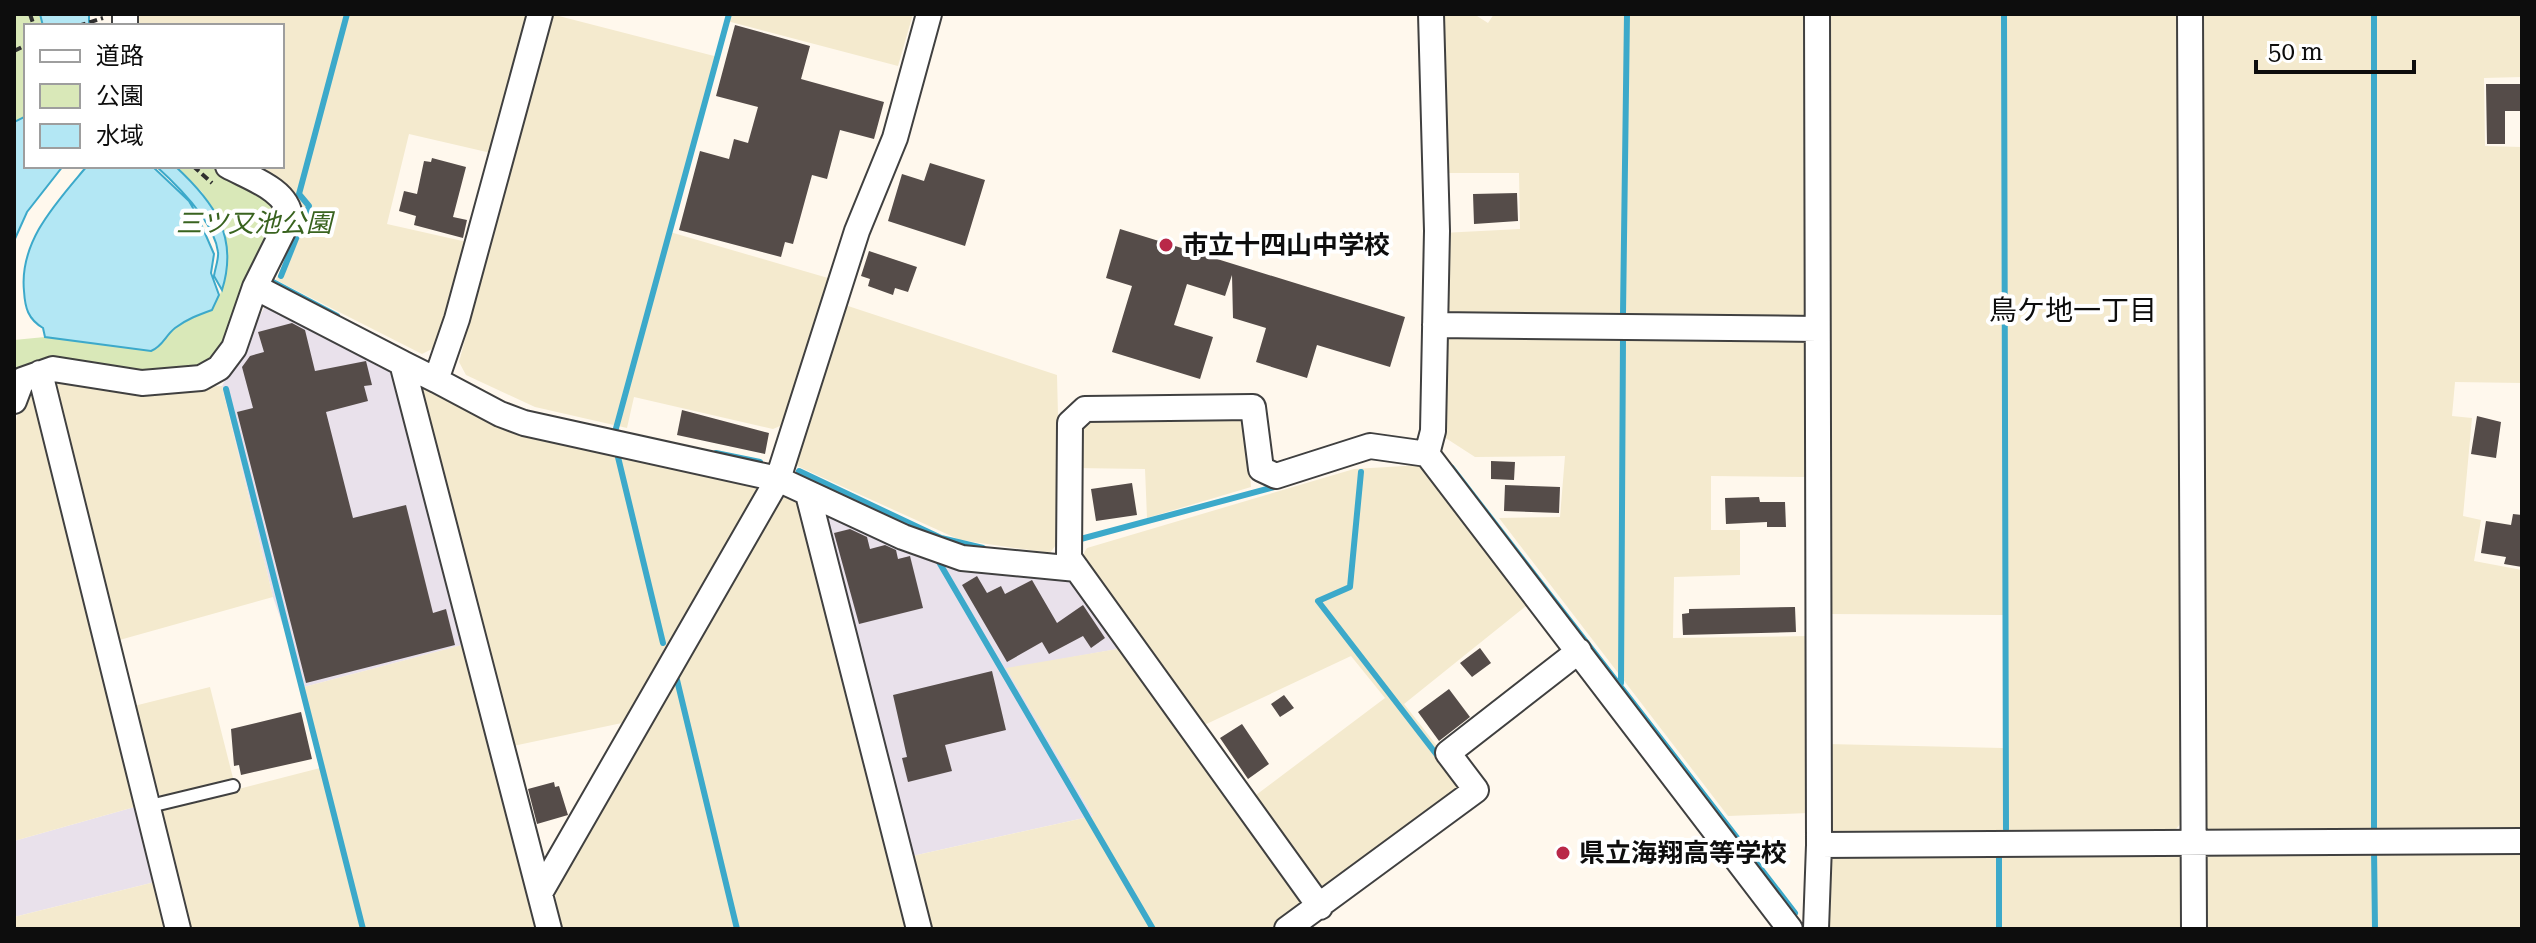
<svg xmlns="http://www.w3.org/2000/svg" width="2536" height="943" font-family="'Roboto Serif','Noto Sans JP',serif">
  <style>
    .industrial { fill: #e9e1eb }
    .farmland { fill: #f4eace }
    .green { fill: #d9e8b8 }
    .water { fill: #b3e7f4; stroke: #3ca9ca; stroke-width: 2 }
    .lines { fill: none; stroke-linecap: round; stroke-linejoin: round }
    .stream { stroke: #3ca9ca; stroke-width: 6 }
    .building { fill: #554c49 }
    .service-casing { stroke: #404040; stroke-width: 16 }
    .minor-casing { stroke: #404040; stroke-width: 28 }
    .path { stroke: #2f2f2f; stroke-width: 4; stroke-dasharray: 8 4; stroke-linecap: butt }
    .service { stroke: #fff; stroke-width: 12 }
    .minor { stroke: #fff; stroke-width: 24 }
    .poi-dot { fill: #b92848; stroke: #fff; stroke-width: 3 }
    .labels { text-anchor: middle; dominant-baseline: central; stroke-width: 8; stroke-linejoin: round; paint-order: stroke }
    .park-label { font-size: 26px; font-style: italic; fill: #39631f; stroke: #fff }
    .poi-label { font-size: 26px; font-weight: bold; fill: #0d0d0d; stroke: #fff; text-anchor: start }
    .neighbourhood-label { font-size: 28px; fill: #0d0d0d; stroke: #fff }
  </style>
  <rect width="100%" height="100%" fill="#fff8ed"/>
  <path class="industrial" d="M269,299L394,367L462,645L304,687L273,597L222,386Z
    M820,504L1076,580L1123,648L1007,669L1093,816L908,857Z
    M138,806L159,881L14,917V841Z"/>
  <path class="farmland" d="M131,14H529L491,153L409,134L387,224L467,242L438,346L422,354L276,280L305,210L285,189L242,166H282V26H133Z
    M551,14L718,57L670,232L828,278L785,424L773,429L634,397L627,428L535,407L466,375L459,362Z
    M729,14H913L898,66L727,21Z
    M1441,14H1474L1488,23L1494,14H1806L1808,312L1802,320L1444,314L1442,233L1520,229L1519,173H1441Z
    M1826,14H2180V824L2173,833L1828,836L1827,744L2003,748V615L1827,614Z
    M2197,14H2522V77L2484,78L2485,146L2522,147V383L2455,382L2452,416L2472,418L2463,516L2481,520L2474,561L2522,570V834H2211L2203,826Z
    M845,305L1057,375L1061,538L1050,553L960,540L795,465Z
    M1449,330L1797,336L1807,342L1808,477L1711,476V530H1740V575L1674,577L1673,638L1810,636L1808,813L1728,816L1499,518L1560,517L1565,456L1475,457L1441,435L1442,342Z
    M57,377L137,391L222,386L273,597L116,641L51,384Z
    M35,383L138,806L14,841V428L25,387Z
    M425,383L762,482L622,723L513,746L417,392Z
    M1088,414L1246,415L1251,487L1147,518L1145,469L1075,468V428Z
    M1421,465L1531,602L1404,704L1463,779L1458,794L1328,895L1256,795L1385,698L1351,656L1200,727L1080,559L1087,548L1354,469Z
    M786,491L800,502L910,929H561L553,882Z
    M462,645L535,929H191L161,809L324,767L304,687Z
    M1123,648L1308,907L1274,929H926L908,857L1093,816L1006,668Z
    M210,687L233,778L163,796L150,791L130,707Z
    M2522,845V929H2200L2205,846Z
    M1841,848L2181,850L2180,929H1826V861Z
    M159,881L170,929H14V917Z"/>
  <path class="green" d="M14,14H40L43,26H26V116L14,122Z
    M175,166H213L287,206L230,341L205,366L14,383V340L45,337L151,351C163,346 165,336 175,328C187,319 198,316 212,310L222,290L217,217L202,192Z"/>
  <path class="water" d="M40,14H89V26H43Z
    M26,116V166H63L27,212L14,241V122Z
    M87,166H152L189,201L197,215L214,254L211,273L219,295L212,310C198,315 187,319 175,328C165,336 163,346 151,351L45,337L43,328C28,319 25,308 24,291C19,241 57,202 87,166Z
    M156,166H175C214,202 239,236 222,290L214,276C215,269 219,258 218,252C214,221 178,186 156,166Z"/>
  <g class="lines">
    <path class="stream" d="M2004,14L2006,829
      M2374,14V829
      M281,276L309,206L299,194L347,14
      M269,280L337,316
      M1623,314L1627,14
      M226,389L363,929
      M615,432L729,14
      M617,453L663,643
      M716,453L760,462
      M1452,468L1795,913
      M799,471L941,538L983,548
      M1361,472L1350,587L1318,601L1440,759
      M1077,540L1278,486
      M939,562L1153,929
      M677,680L737,929
      M1621,683L1623,338
      M2374,849L2375,929
      M1999,929V849"/>
  </g>
  <path class="building" d="M735,25L810,46L801,79L884,102L874,139L840,130L827,179L812,175L793,244L785,242L781,257L679,230L700,151L729,159L734,139L748,143L758,107L716,96Z
    M2486,84H2522V111H2505V144H2487Z
    M432,158L466,167L453,217L467,220L463,238L414,225L416,216L399,211L404,191L417,194L424,161L431,162Z
    M930,163L985,180L965,246L888,221L902,174L924,181Z
    M1517,193L1518,221L1474,224L1473,194Z
    M1120,229L1405,317L1390,367L1317,345L1307,378L1256,362L1266,328L1233,318L1232,275L1225,296L1187,284L1174,325L1213,337L1200,379L1112,352L1132,286L1106,278Z
    M869,251L917,267L908,292L895,288L893,295L868,286L870,279L861,276Z
    M292,323L305,330L315,371L366,361L372,385L364,386L368,401L326,412L353,518L406,505L433,613L446,609L455,645L306,683L237,412L253,408L242,367L250,356L264,352L258,332Z
    M682,410L769,433L765,454L677,435Z
    M2477,416L2501,422L2496,458L2471,454Z
    M1491,461L1515,462L1514,480L1491,479Z
    M1132,483L1137,515L1096,521L1091,489Z
    M1505,485L1560,487L1559,513L1504,511Z
    M1759,497L1760,502H1785L1786,527H1767V522L1726,524L1725,498Z
    M2513,514L2522,515V567L2504,564L2506,557L2481,553L2486,521L2511,525Z
    M850,529L867,537L870,549L885,545L896,550L898,559L910,556L923,608L859,624L834,533Z
    M977,576L987,593L1001,586L1005,594L1032,580L1057,623L1083,605L1105,638L1091,648L1083,636L1049,654L1042,642L1007,662L962,585Z
    M1795,607L1796,632L1683,635L1682,614L1689,613V609Z
    M1480,648L1491,663L1472,677L1460,663Z
    M992,671L1006,730L945,745L952,771L908,782L902,758L907,757L893,695Z
    M1449,689L1470,717L1439,741L1418,712Z
    M1284,695L1294,708L1280,717L1271,704Z
    M301,712L312,759L241,775L239,765L234,766L231,729Z
    M1242,724L1269,764L1248,779L1220,738Z
    M554,782L555,787L559,786L568,815L537,824L528,789Z"/>
  <g class="lines">
    <g class="service-casing">
      <path id="service" d="M146,807L233,786"/>
    </g>
    <g class="minor-casing">
      <path id="minor" d="M125,14V26
        M540,14L457,319L436,380L402,363L549,929
        M1431,14L1437,231L1433,431L1427,454L1790,929
        M2190,14L2194,929
        M255,287L402,363
        M1435,325L1817,329
        M40,373L178,929
        M436,380L500,414L524,423L778,479L903,537L962,558L1077,569
        M14,401L22,380L53,369L142,383L201,378L219,368L234,348L255,287L290,217C288,190 250,178 228,166
        M808,494L919,929
        M1819,845L2522,841
        M540,893L778,479L857,231L895,138L929,14
        M1320,907L1069,558L1070,423L1085,409L1253,407L1261,469L1276,476L1370,446L1427,454
        M1287,929L1476,790L1448,753L1579,651
        M1816,929L1819,845L1817,14"/>
    </g>
    <path class="path" d="M30,14L34,26
      M78,26L103,18
      M14,51L26,45
      M193,166L212,183"/>
    <use href="#service" class="service"/>
    <use href="#minor" class="minor"/>
  </g>
  <g class="poi-dot">
    <circle cx="1166" cy="245" r="8"/>
    <circle cx="1563" cy="853" r="8"/>
  </g>
  <g class="labels">
    <g class="park-label">
      <text x="254" y="223">三ツ又池公園</text>
    </g>
    <g class="poi-label">
      <text x="1182" y="245">市立十四山中学校</text>
      <text x="1579" y="853">県立海翔高等学校</text>
    </g>
    <g class="neighbourhood-label">
      <text x="2073" y="310">鳥ケ地一丁目</text>
    </g>
  </g>
  <rect width="2536" height="943" fill="none" stroke="#0d0d0d" stroke-width="32"/>
  <rect x="24" y="24" width="260" height="144" fill="#ffffff" stroke="#9e9e9e" stroke-width="2"/>
  <rect x="40" y="50" width="40" height="12" fill="#ffffff" stroke="#9e9e9e" stroke-width="2"/>
  <text x="96" y="64" font-size="24" fill="#0d0d0d">道路</text>
  <rect x="40" y="84" width="40" height="24" fill="#d9e8b8" stroke="#9e9e9e" stroke-width="2"/>
  <text x="96" y="104" font-size="24" fill="#0d0d0d">公園</text>
  <rect x="40" y="124" width="40" height="24" fill="#b3e7f4" stroke="#9e9e9e" stroke-width="2"/>
  <text x="96" y="144" font-size="24" fill="#0d0d0d">水域</text>
  <path d="M2256 60v12h158v-12" fill="none" stroke="#0d0d0d" stroke-width="4"/>
  <text x="2268" y="60" font-size="24" fill="#0d0d0d" stroke="#ffffff" stroke-width="6" paint-order="stroke">50 m</text>
</svg>
